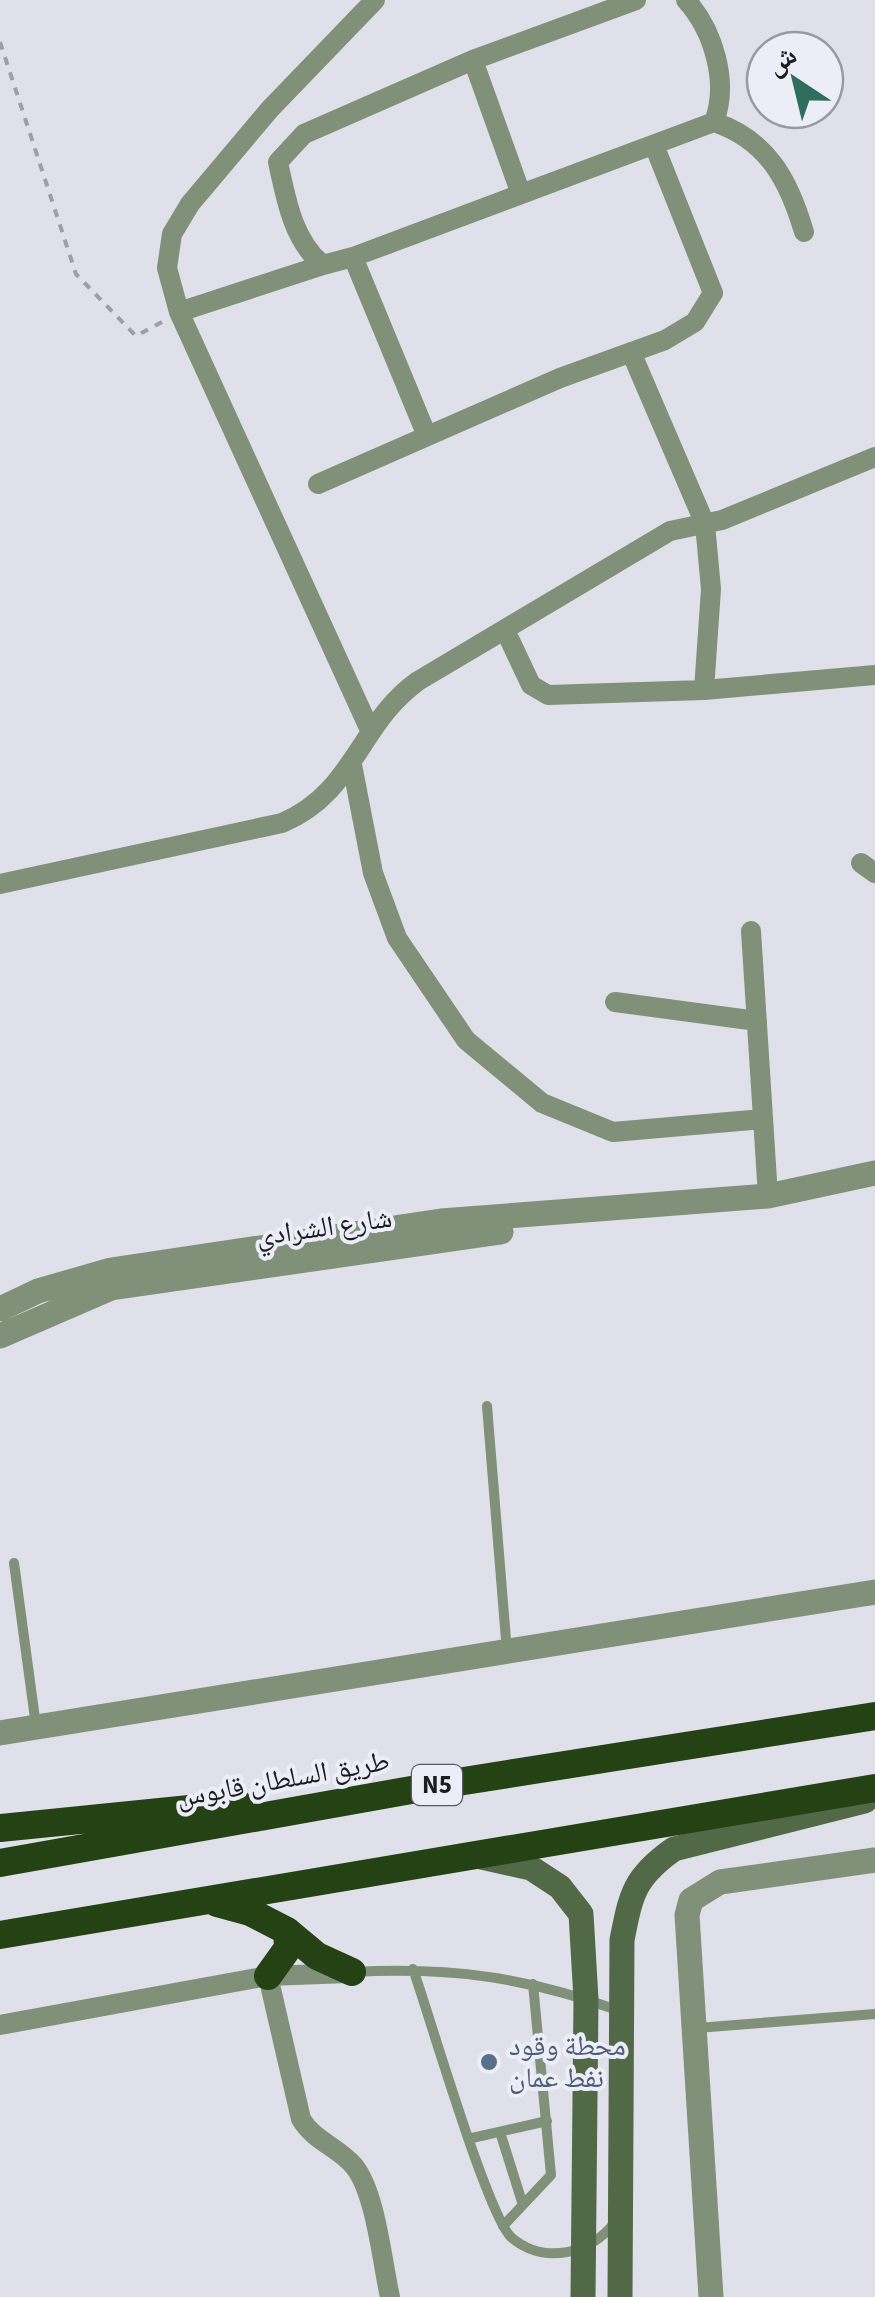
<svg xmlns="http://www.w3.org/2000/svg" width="875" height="2297" font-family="'Source Sans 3','Noto Naskh Arabic',sans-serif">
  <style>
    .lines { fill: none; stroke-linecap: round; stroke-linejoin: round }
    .path { stroke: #9d9ea6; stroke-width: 4; stroke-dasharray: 8 8; stroke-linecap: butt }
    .service { stroke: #809079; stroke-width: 10 }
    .minor { stroke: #809079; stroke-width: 20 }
    .tertiary { stroke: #809079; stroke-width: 25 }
    .secondary { stroke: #526948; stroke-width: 25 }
    .trunk { stroke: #244214; stroke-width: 28 }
    .service-dot { fill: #5c6f8a; stroke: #ecedf7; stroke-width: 4 }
    .labels { text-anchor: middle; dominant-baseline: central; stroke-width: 8; stroke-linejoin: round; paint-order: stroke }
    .shield { fill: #ecedf7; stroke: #5a5b60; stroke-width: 2.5 }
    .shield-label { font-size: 25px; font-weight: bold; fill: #1c1d20 }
    .street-label { font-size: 28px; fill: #1c1d20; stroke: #ecedf7 }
    .service-label { font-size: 28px; fill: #4e5e75; stroke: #ecedf7; text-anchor: start }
  </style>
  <rect width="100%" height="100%" fill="#dfe0ea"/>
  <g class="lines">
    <path class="path" d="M0,42L76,274L136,336L162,322"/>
    <path class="service" d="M487,1406L507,1652
      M14,1563L36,1726
      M413,1969C429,2014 488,2218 512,2238C545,2265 591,2254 615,2222
      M353,1972C453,1967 525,1977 620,2011
      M697,2028L875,2014
      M500,2132L523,2205
      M472,2138L547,2121
      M503,2226L551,2175L533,1984"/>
    <path class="minor" d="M636,0L473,60L304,134L278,162C286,199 293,241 323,265L353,257L714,122C768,140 789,181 804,232
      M686,0C714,31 729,83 714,122
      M473,60L521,194
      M353,257L427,436
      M179,312L323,265
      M631,352L705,524L711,589L704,690
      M318,484L560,378L665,340L695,322L713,293L654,145
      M506,632L531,685L548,695L704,690L875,675
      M370,730L179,312L167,268L172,234L190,204L270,109L375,0
      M352,765L373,873L397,938L466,1040L542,1103L613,1132L763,1119
      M861,863L875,873
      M0,884L282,823C354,793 359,723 418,681L670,531L722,520L875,457
      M751,931L768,1196
      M615,1002L757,1021
      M268,1976L301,2119C314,2141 338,2147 354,2166C376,2193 382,2262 390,2297
      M0,2025L268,1976L349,1973"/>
    <path class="tertiary" d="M0,1309L38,1291L111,1270L441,1221L768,1196L875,1173
      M0,1336L111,1288L501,1232
      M0,1733L875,1592
      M711,2297L687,1915L691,1900L720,1882L875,1860"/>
    <path class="secondary" d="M477,1856L531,1868L560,1887L581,1914L586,1999L583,2297
      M620,2297L622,1940C631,1894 634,1877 674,1849L865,1801"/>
    <path class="trunk" d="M0,1828L239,1804
      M0,1863L445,1784L875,1716
      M217,1903L250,1912L287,1931L288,1948L268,1976
      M287,1931L317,1956L352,1972
      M0,1935L875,1788"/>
  </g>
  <circle class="service-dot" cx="489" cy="2062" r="10"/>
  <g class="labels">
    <rect class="shield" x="412" y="1765" width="50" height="40" rx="8"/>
    <g class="shield-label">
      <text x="437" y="1785">N5</text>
    </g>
    <g class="street-label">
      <text transform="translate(324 1227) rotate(-8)">شارع الشرادي</text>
      <text transform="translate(283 1779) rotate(-10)">طريق السلطان قابوس</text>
    </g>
    <g class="service-label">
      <text x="509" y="2046">محطة وقود<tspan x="509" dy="32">نفط عمان</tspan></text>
    </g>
  </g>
  <g transform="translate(795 80) rotate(325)"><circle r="48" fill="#ecedf7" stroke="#999aa1" stroke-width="2.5"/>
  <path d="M0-8L18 38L0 25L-18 38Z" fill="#2f6e5c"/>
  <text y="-15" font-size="28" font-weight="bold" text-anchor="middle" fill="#1c1d20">ش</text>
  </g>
</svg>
